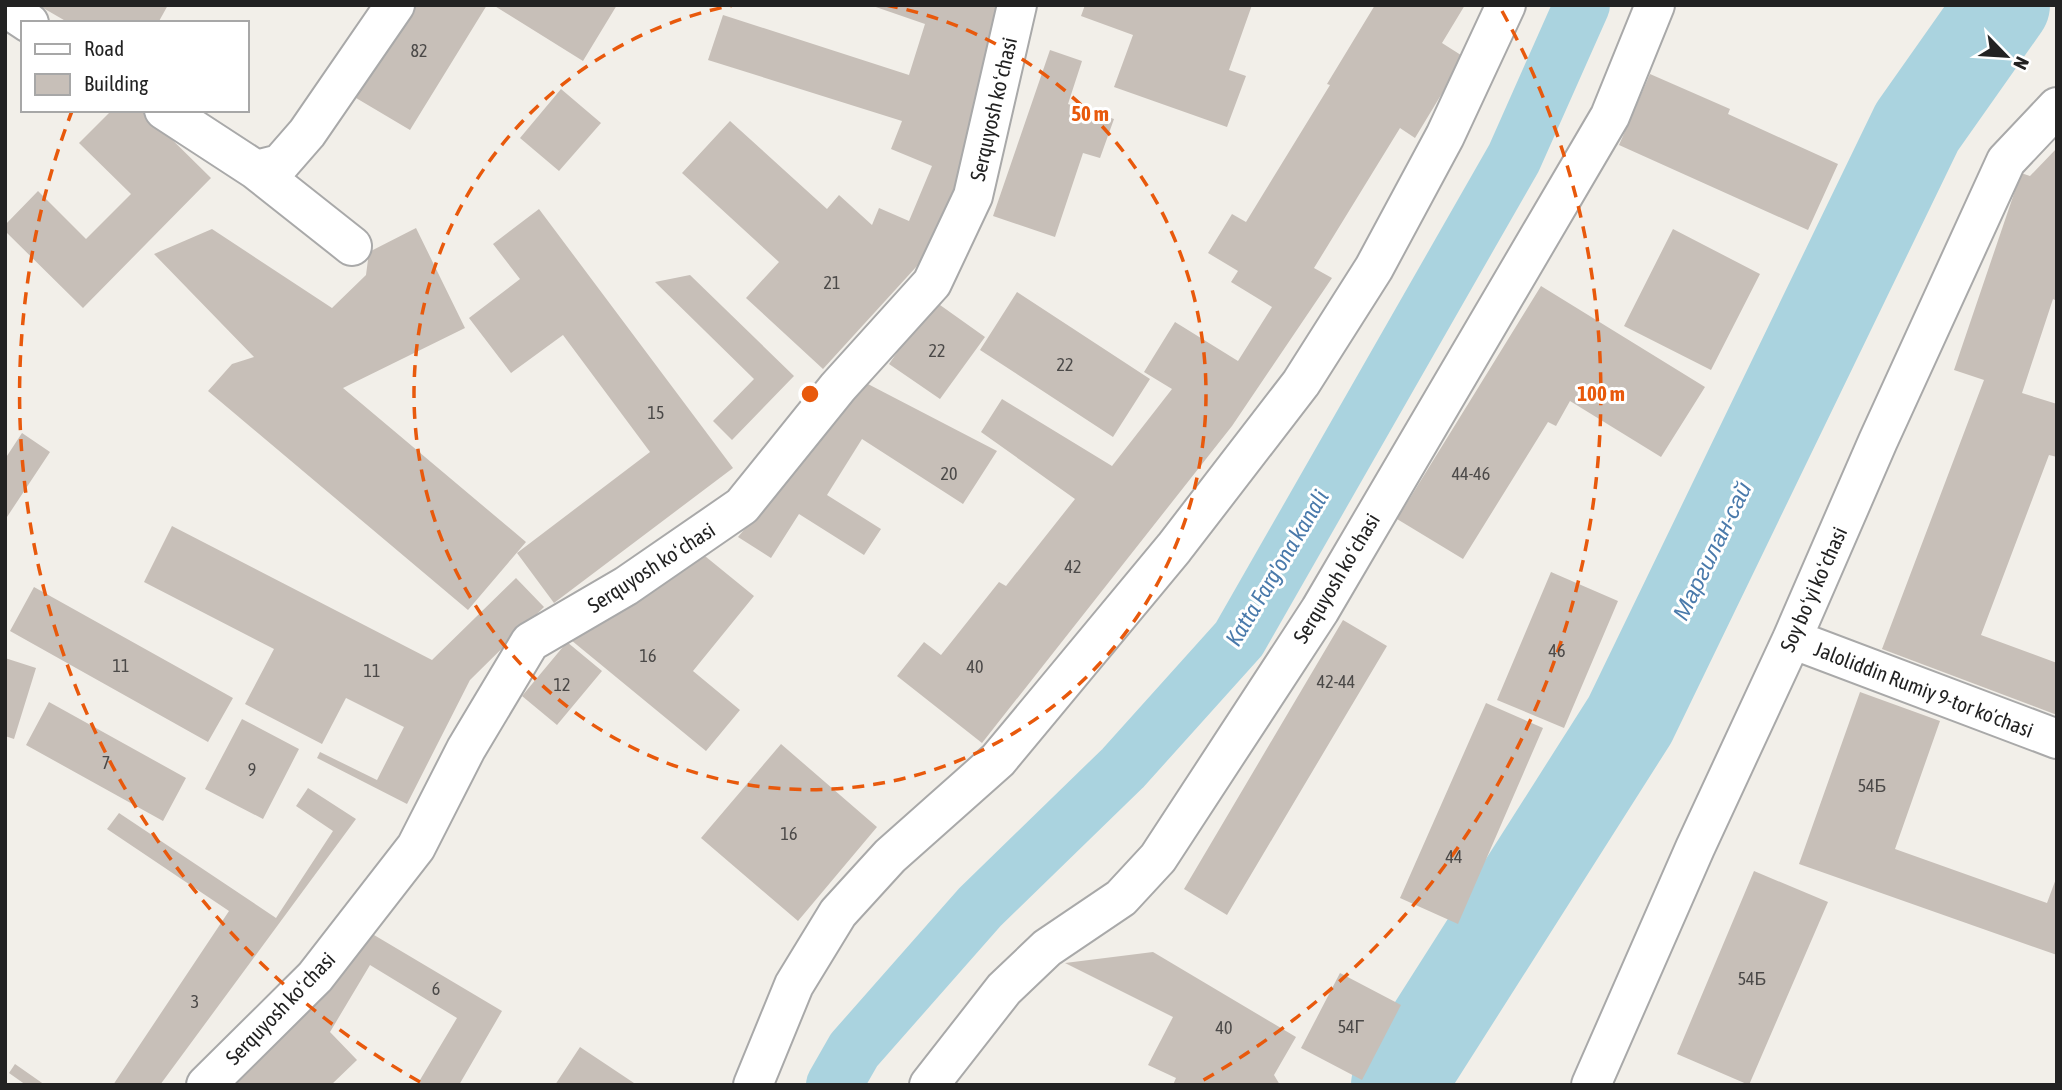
<svg xmlns="http://www.w3.org/2000/svg" width="2062" height="1090" font-family="'Asap Condensed',sans-serif">
  <style>
    .lines { fill: none; stroke-linecap: round; stroke-linejoin: round }
    .canal { stroke: #aad3df; stroke-width: 56 }
    .river { stroke: #aad3df; stroke-width: 94 }
    .building { fill: #c7bfb8 }
    .minor-casing { stroke: #a9a9a9; stroke-width: 42 }
    .minor { stroke: #fff; stroke-width: 38 }
    .ring { fill: none; stroke: #e8590c; stroke-width: 3.5; stroke-dasharray: 12 9 }
    .labels { text-anchor: middle; dominant-baseline: central; stroke-width: 6; stroke-linejoin: round; paint-order: stroke }
    .number-label { font-size: 18px; fill: #4b4948 }
    .street-label { font-size: 21px; fill: #222; stroke: #fff }
    .water-label { font-size: 23px; font-style: italic; fill: #4a7aab; stroke: #fff }
    .centre { fill: #e8590c; stroke: #fff; stroke-width: 3.5 }
    .ring-label { font-size: 21px; text-anchor: middle; font-weight: bold; fill: #e8590c; stroke: #fff; stroke-width: 6; stroke-linejoin: round; paint-order: stroke }
  </style>
  <rect width="100%" height="100%" fill="#f2efe9"/>
  <g class="lines">
    <path class="canal" d="M834,1085L854,1050L980,907L1123,768L1239,639L1514,158L1582,5"/>
    <path class="river" d="M1398,1085L1630,720L1917,127L2003,5"/>
  </g>
  <path class="building" d="M38,5H168L158,23H69Z
    M406,5H487L410,130L351,95Z
    M493,5H617L583,61Z
    M870,5H1009L979,146L927,270L917,266L823,369L746,298L779,262L682,173L730,121L827,209L839,195L872,225L879,208L909,221L932,166L891,149L902,121L708,60L723,15L909,75L925,24Z
    M1085,5H1252L1229,70L1246,76L1227,127L1114,87L1133,35L1081,16Z
    M1375,5H1465L1442,43L1464,57L1415,138L1400,128L1314,268L1332,278L1232,426L982,743L897,676L924,642L941,655L999,582L1006,586L1075,499L981,432L1002,399L1112,466L1172,389L1144,372L1175,322L1238,361L1272,307L1231,282L1238,271L1208,253L1232,214L1246,222L1330,85L1327,84Z
    M1050,50L1082,61L1068,104L1114,119L1100,158L1083,153L1055,237L993,216Z
    M1650,74L1730,109L1728,114L1838,164L1808,230L1619,145Z
    M561,89L601,123L559,171L520,138Z
    M112,110H142L211,178L83,308L5,231V225L38,191L86,239L131,194L79,143Z
    M2057,148V301L2053,299L2022,393L2057,404V457L2049,455L1981,635L2057,663V715L1882,649L1984,380L1954,370L2021,173L2030,176Z
    M539,209L733,468L554,603L517,553L650,452L563,335L511,373L469,318L520,279L493,244Z
    M416,228L465,328L343,388L526,542L468,610L208,391L232,364L254,357L154,254L212,229L332,308L366,275L369,252Z
    M1673,229L1760,274L1711,370L1624,326Z
    M690,275L794,376L732,440L713,421L754,379L655,282Z
    M1541,286L1705,387L1661,457L1570,401L1556,426L1548,422L1463,559L1397,519Z
    M1017,292L1150,379L1113,437L980,350Z
    M933,300L985,337L940,399L889,364Z
    M866,383L997,451L963,504L862,439L827,495L881,529L864,555L799,514L771,558L738,537Z
    M22,433L50,452L5,520V459Z
    M172,526L432,660L516,578L544,607L470,680L407,804L317,758L320,752L377,780L404,727L346,698L322,744L245,704L274,649L144,582Z
    M700,552L754,596L693,671L740,710L706,751L571,640Z
    M1551,572L1618,601L1564,728L1497,700Z
    M34,587L233,698L208,742L10,631Z
    M1343,620L1387,646L1227,915L1184,889Z
    M567,642L602,671L557,725L522,696Z
    M5,658L36,668L14,739L5,736Z
    M1860,692L1940,721L1895,849L2047,903L2057,876V955L1799,864Z
    M49,702L186,778L163,821L26,745Z
    M1486,703L1543,728L1458,924L1400,898Z
    M242,719L299,749L263,819L205,789Z
    M781,744L877,827L798,921L701,838Z
    M308,788L356,819L160,1085H113L229,911L107,829L119,813L276,918L333,831L296,806Z
    M1754,871L1828,902L1749,1085L1677,1054Z
    M369,932L502,1011L459,1085H417L457,1018L370,965L330,1032L357,1060L331,1085H209Z
    M1153,952L1296,1037L1274,1075L1280,1085H1173L1176,1078L1148,1065L1173,1017L1065,963Z
    M1340,973L1401,1005L1362,1080L1301,1048Z
    M580,1047L637,1085H555Z
    M15,1064L45,1085H26L9,1073Z"/>
  <g class="lines">
    <g class="minor-casing">
      <path id="minor" d="M5,7L29,23
        M164,110L256,170L280,164L307,133L395,5
        M256,170L352,246
        M1792,639L2057,739
        M206,1085L315,977L416,847L466,749L530,642L626,586L742,506L838,387L932,283L973,196L1017,5
        M753,1085L794,985L838,913L890,856L998,760L1174,548L1301,383L1374,268L1445,136L1506,5
        M929,1085L1004,989L1047,948L1121,898L1158,858L1320,610L1610,116L1655,5
        M1591,1085L1695,848L1792,639L1878,441L2006,161L2057,107"/>
    </g>
    <use href="#minor" class="minor"/>
  </g>
  <g class="ring">
    <path d="M886 5A396 396 0 1 1 734 5"/>
    <path d="M420 1082A791 791 0 0 1 72 111M1502 11A791 791 0 0 1 1200 1082"/>
  </g>
  <g class="labels">
    <g class="number-label">
      <text x="419" y="50">82</text>
      <text x="832" y="282">21</text>
      <text x="937" y="350">22</text>
      <text x="1065" y="364">22</text>
      <text x="656" y="412">15</text>
      <text x="949" y="473">20</text>
      <text x="1471" y="473">44-46</text>
      <text x="1073" y="566">42</text>
      <text x="1557" y="650">46</text>
      <text x="648" y="655">16</text>
      <text x="121" y="665">11</text>
      <text x="975" y="666">40</text>
      <text x="372" y="670">11</text>
      <text x="1336" y="681">42-44</text>
      <text x="562" y="684">12</text>
      <text x="106" y="762">7</text>
      <text x="252" y="769">9</text>
      <text x="1872" y="785">54Б</text>
      <text x="789" y="833">16</text>
      <text x="1454" y="856">44</text>
      <text x="1752" y="978">54Б</text>
      <text x="436" y="988">6</text>
      <text x="195" y="1001">3</text>
      <text x="1351" y="1026">54Г</text>
      <text x="1224" y="1027">40</text>
    </g>
    <g class="street-label">
      <text transform="translate(993 109) rotate(-77)">Serquyosh koʻchasi</text>
      <text transform="translate(651 567) rotate(-33)">Serquyosh koʻchasi</text>
      <text transform="translate(1336 578) rotate(-59)">Serquyosh koʻchasi</text>
      <text transform="translate(1813 589) rotate(-66)">Soy boʻyi koʻchasi</text>
      <text transform="translate(1924 689) rotate(21)">Jaloliddin Rumiy 9-tor koʼchasi</text>
      <text transform="translate(280 1008) rotate(-46)">Serquyosh koʻchasi</text>
    </g>
    <g class="water-label">
      <text transform="translate(1712 551) rotate(-64)">Маргилан-сай</text>
      <text transform="translate(1277 568) rotate(-59)">Katta Farg'ona kanali</text>
    </g>
  </g>
  <circle cx="810" cy="394" r="10" class="centre"/>
  <g class="ring-label">
    <text x="1090" y="121">50 m</text>
    <text x="1601" y="401">100 m</text>
  </g>
  <rect width="2062" height="1090" fill="none" stroke="#222222" stroke-width="14"/>
  <rect x="21" y="21" width="228" height="91" fill="#ffffff" stroke="#a7a7a7" stroke-width="2"/>
  <rect x="35" y="44" width="35" height="10" fill="#ffffff" stroke="#a7a7a7" stroke-width="2"/>
  <text x="84" y="56" font-size="21" fill="#222222">Road</text>
  <rect x="35" y="74" width="35" height="21" fill="#c7bfb8" stroke="#a7a7a7" stroke-width="2"/>
  <text x="84" y="91" font-size="21" fill="#222222">Building</text>
  <g transform="translate(2006 56) rotate(115)" stroke="#ffffff" stroke-width="5" paint-order="stroke">
  <path d="M0-5L12 26L0 18L-12 26Z" fill="#222222"/>
  <text y="-10" font-size="19" font-weight="bold" text-anchor="middle" fill="#222222">N</text>
  </g>
</svg>
